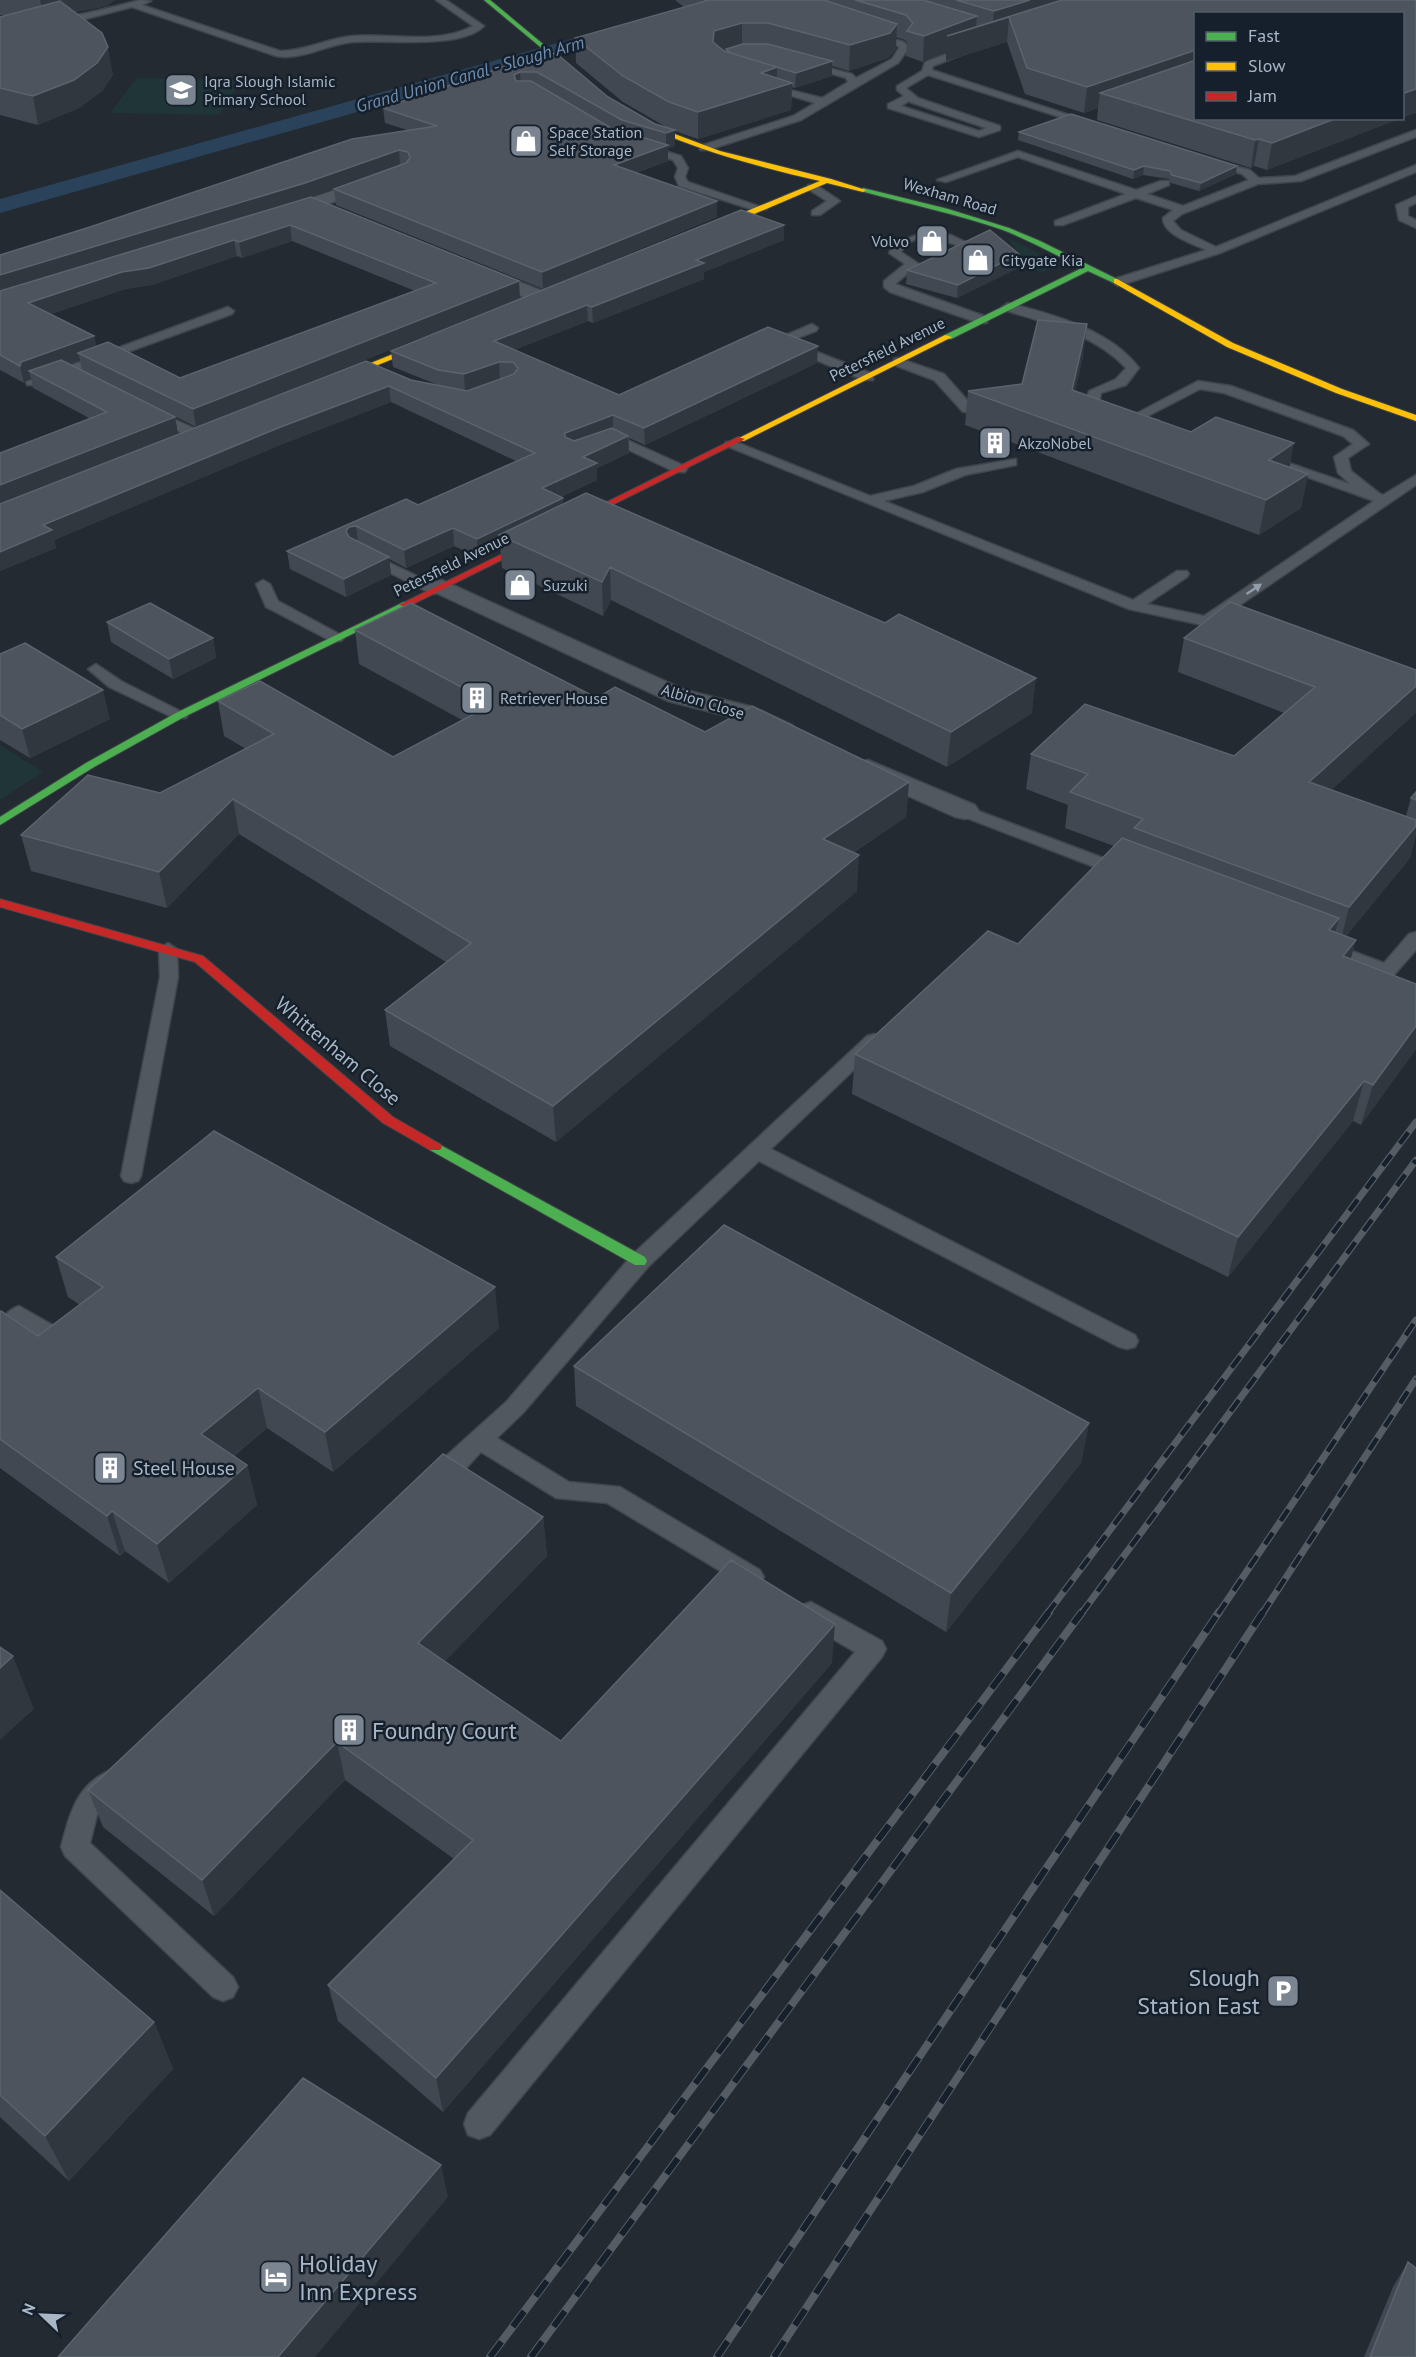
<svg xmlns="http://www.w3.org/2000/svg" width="1416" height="2357" font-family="'PT Sans',sans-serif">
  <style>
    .green { fill: #1f3537 }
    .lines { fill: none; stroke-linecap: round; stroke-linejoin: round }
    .canal { fill: #2b425b; fill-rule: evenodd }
    .lane-casing { stroke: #3f454a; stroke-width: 3 }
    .street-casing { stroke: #3f454a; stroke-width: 3 }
    .fast-casing { stroke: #3f454a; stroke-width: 2 }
    .slow-casing { stroke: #3f454a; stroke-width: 2 }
    .jam-casing { stroke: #3f454a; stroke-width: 2 }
    .lane { fill: #525860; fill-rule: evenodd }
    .street { fill: #525860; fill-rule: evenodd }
    .fast { fill: #4caf50; fill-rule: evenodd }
    .slow { fill: #ffc107; fill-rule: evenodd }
    .jam { fill: #c62828; fill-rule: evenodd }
    .rail-far1-casing { stroke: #565c63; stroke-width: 7 }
    .rail-casing { stroke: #565c63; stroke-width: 8 }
    .rail-far1 { stroke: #16202c; stroke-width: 4.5; stroke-dasharray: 14; stroke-linecap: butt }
    .rail { stroke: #16202c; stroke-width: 6; stroke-dasharray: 19; stroke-linecap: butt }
    .wall { fill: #424851; fill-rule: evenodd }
    .shaded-wall { fill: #31373f }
    .building { fill: #4d545d; stroke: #5b636e; stroke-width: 1.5 }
    .oneway { fill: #939eac }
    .labels { text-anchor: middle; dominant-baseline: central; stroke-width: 5; stroke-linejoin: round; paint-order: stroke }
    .far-poi-label { font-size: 16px; fill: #a9b6c5; stroke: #16202c; text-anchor: start }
    .far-street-label { font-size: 16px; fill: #a9b6c5; stroke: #16202c }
    .far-water-label { font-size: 18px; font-style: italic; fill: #6e8eb2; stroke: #16202c }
    .street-label { font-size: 20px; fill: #a9b6c5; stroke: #16202c }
    .poi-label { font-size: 20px; fill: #a9b6c5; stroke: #16202c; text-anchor: start }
    .near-poi-label { font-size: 24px; fill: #a9b6c5; stroke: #16202c; text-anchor: start }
  </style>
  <rect width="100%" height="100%" fill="#232a31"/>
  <path class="green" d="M137,78L242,80L219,115L110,113Z
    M1006,237L1035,251L1053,265L1044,272L1034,271Z
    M0,745L43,772L0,800Z"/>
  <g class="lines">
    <path class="canal" d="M711,0H742L739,4L0,213V199Z"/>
    <g class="lane-casing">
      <path id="lane" d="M140,0L151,1L142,5L280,51C305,51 328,38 353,36C392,33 437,45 473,26L436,0H446L484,26C461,50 383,39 353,42C327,44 302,61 276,56L132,7L62,25L27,29L0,28V22C49,24 93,12 140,0Z
        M866,31L904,42L909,48L898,63L801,120L708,150H700V146L793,116L815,103L762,87V83L822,98L848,82L846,78L802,65V61L852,74L856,78L892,59L899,48L898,46L866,35Z
        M973,44L976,45V49L933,66L932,70L1097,124L1088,126L928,75L906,88L918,98L1000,126V130L979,137L888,108V104L904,96L897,90V86L922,71L925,62ZM909,101L910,102L986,128L979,131L901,106Z
        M1416,130V137L1301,181L1258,184L1182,214L1173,221L1181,230L1216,247L1416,165V172L1220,253L1118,286L1112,282L1114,279L1206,250C1193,244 1162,234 1163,218L1173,210L1136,198L1063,225H1055V221L1126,194L1018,157L946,182L937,180L1018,151L1136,190L1161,181H1169V185L1147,194L1183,206L1249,180L1242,174L1207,163V159L1250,170L1259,178L1295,176Z
        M641,144L681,156L688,168L685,177L688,182L767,209L757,211L679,186L675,177L678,168L673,160L637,149V145Z
        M808,185H816L840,201L820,215H812V211L827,201L808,189Z
        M1416,196V203L1408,207V216L1416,220V228L1399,220L1396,205Z
        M924,232L951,235L972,245L966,248C947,243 915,227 901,252L919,264L895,284L987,317V323H979L890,292L884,287V281L905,264L889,253L894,244Z
        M1008,303C1052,314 1111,330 1139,368L1126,385L1101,393L1099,404L1111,414V420H1101L1085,405L1089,391L1116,379L1126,368C1095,334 1046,323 1004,310L1002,307Z
        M228,307L234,311L232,314L37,385H27L26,382Z
        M812,324L818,328L816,331L789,341L873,374V380H863L772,341Z
        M898,358L944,374L975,409L973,412H963L934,380L894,365V359Z
        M1198,381L1231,386L1353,430L1369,444L1348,458L1351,471L1379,493L1383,495L1416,475V485L1218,620L1238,630L1235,633L1230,635L1202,625L1129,609L724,445L726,442H736L870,496L914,486L956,469L1016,459V465L965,475L923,492L884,501L1133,600L1177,571H1187L1189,574L1187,577L1147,604L1204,616L1374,501L1271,464L1273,461H1283L1350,484L1338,473L1334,457L1353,444L1343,436L1224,393L1200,389L1146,417L1159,421V427H1149L1128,418Z
        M152,409L202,432L204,435L202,438H192L147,416V410Z
        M614,434L685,466L687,469L685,472H675L614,443L604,446L597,442Z
        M363,550L440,587L442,590L435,594L430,593L358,557L356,554L358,551Z
        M263,580L270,584L278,601L341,635L344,638L341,641H331L266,607L256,584Z
        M96,664L121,681L188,715L186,718H174L109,687L88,669Z
        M965,806L1130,868L1133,872L1130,876H1118L959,815L956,811Z
        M1416,932V950L1394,975L1387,977L1318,951L1316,947L1325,941L1384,963L1409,934Z
        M168,943L177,949L178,977L141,1176L138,1181L131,1183L124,1181L121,1176L160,977L159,949Z
        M874,1034L881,1036L884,1040L881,1044L771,1149L1135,1335L1138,1341L1135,1347L1127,1349L1119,1347L759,1161L648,1267L523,1413L497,1438L569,1482L620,1487L760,1570L764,1577L760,1584L751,1587L742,1584L607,1503L556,1498L481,1452C467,1466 447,1495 426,1488L423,1481L426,1474L507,1401L632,1255L867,1036Z
        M19,1306L77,1339L80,1345L77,1351C59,1357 37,1336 22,1327L8,1344L0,1346C0,1329 0,1312 19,1306Z
        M811,1602L882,1641L886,1649L882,1657L490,2135L479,2139L468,2135L464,2124L468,2113L855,1652L802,1621L798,1613L802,1605Z
        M114,1769L124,1772L128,1781L124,1790L97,1815L90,1843L233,1977L238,1987L233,1997L223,2001L213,1997L65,1856L61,1847C70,1813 77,1782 114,1769Z"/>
    </g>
    <g class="street-casing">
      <path id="street" d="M377,176L383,177L385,181L383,185L284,219H272L269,215L272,211Z
        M479,266L550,294L552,298L550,302H536L472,276L470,272Z
        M442,580L685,690L753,707L792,725L796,730L792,735L783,738L774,735L735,718L668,701L434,592L430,587L434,582Z
        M868,760L975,805L979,811L975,817L965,819L955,817L859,774L855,768L859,762Z"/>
    </g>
    <g class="fast-casing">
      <path id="fast" d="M484,0H490L590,83V85H586Z
        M863,188L948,209L1009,228L1040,241L1121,281L1114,283L1088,271L951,339H945V335L1082,268C1056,255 1031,241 1003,230C957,214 908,204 861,191Z
        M404,602L407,603V607L184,717L94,767L0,825V817L86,763L176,713Z
        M435,1142L645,1257L647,1261L645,1265H635L430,1150L428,1147L430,1144Z"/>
    </g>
    <g class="slow-casing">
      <path id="slow" d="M632,118L720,151L831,179L866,190L863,192L827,183L712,232H706V228L820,181C755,166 692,149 632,120Z
        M1117,279L1233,343L1342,389L1416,415V421L1336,393L1227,347L1114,283V279Z
        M945,335L952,337L744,441L737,439Z
        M430,339L437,341L336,382L329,380Z"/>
    </g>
    <g class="jam-casing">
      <path id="jam" d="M738,437L745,439L407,607L399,605Z
        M0,899L203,956L393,1117L440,1144L442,1147L440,1150H430L383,1123L195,962L0,907Z"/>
    </g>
    <use href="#lane" class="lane"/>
    <use href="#street" class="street"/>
    <use href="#fast" class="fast"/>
    <use href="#slow" class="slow"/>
    <use href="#jam" class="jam"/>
    <g class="rail-far1-casing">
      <path id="rail-far1" d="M1047,1614L1416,1122
        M1081,1614L1416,1160
        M1218,1614L1416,1320
        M1262,1614L1416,1379"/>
    </g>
    <g class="rail-casing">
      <path id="rail" d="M490,2357L1049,1612
        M531,2357L1082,1612
        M717,2357L1219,1612
        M774,2357L1263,1612"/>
    </g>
    <use href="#rail-far1" class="rail-far1"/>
    <use href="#rail" class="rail"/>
  </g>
  <path class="wall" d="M0,0H115L107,6L74,12L113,75L102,91L79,108L38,125L0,115V17L6,16L0,15Z
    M675,0H1416L1196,14V118H1401L1267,170L1254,166L1251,168L1097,120L1098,108L1084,113L1025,94L1007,42L946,61V52L923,62L906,56L907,42L905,40L896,37V49L888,58L849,71L832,66V76L795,88L792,87L791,110L698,139L675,131V146L668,148V161L636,173L717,217L543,289L336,205L334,189L311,197L520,298L196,427L122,390L175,417L178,434L92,468L411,380L438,385L393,367L391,351L784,225V240L704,272V279L593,323L588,321L514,350L619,395L817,363L645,445L629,438V453L597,468V480L561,497L563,504L1032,713L947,767L611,600L603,616L502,568L500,546L478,557L454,546L406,568L389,559L391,575L346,597L290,569L287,551L406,499L418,505L516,461L391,402L280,445L54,540L56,548L0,571L91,419L33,388L31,378L25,380L24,383L0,370V255L407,130L385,123L383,108L532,57L608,97L655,124L666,127L623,102L576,63L575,38L684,7ZM292,241L415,291L180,378L96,346L94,336L51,314L125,289L152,285L237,256L242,258ZM80,360L82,370L69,364ZM500,379H502L467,391H465Z
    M1019,132L1236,174L1199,191L1171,183L1169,179L1143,175L1133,179L1018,140Z
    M1018,268L957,298L906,284L907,270Z
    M1083,356L1075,391L1308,474L1301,508L1259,535L965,425L968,391L1022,384Z
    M107,622L213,638L216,658L173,679L111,642Z
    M355,630L597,698L705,732L909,782L906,817L853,853L857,891L556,1142L390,1046L385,1010L446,962L239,834L167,908L31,871L21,835L160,793L246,749L224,736L218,701L393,757L462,720L359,664Z
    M1184,638L1416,670L1331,790L1406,816L1411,798L1416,792V834L1410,858L1346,936L1351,959L1416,984V1049L1361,1125L1353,1121L1228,1277L852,1094L855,1054L1018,944L1114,846L1065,828L1068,805L1026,789L1031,754L1234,756L1284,713L1178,672Z
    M0,654L110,719L30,758L0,740Z
    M56,1257L499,1328L333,1472L267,1428L234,1456L247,1465L257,1505L169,1583L125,1551L120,1556L0,1468V1312L38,1336L80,1305L68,1297Z
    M574,1366L1089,1423L1081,1463L946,1632L576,1406Z
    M543,1517L547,1556L445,1661L561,1741L832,1663L443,2112L338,2021L328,1985L454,1859L345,1780L214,1916L103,1827L88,1790Z
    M0,1890L154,2022L173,2069L69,2181L0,2117Z
    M1408,2262L1416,2357H1364L1393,2287Z"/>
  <path class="shaded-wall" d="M40,0H115L107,6L44,18Z
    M1030,0H1108L1009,17L1007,42L946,61V52L923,62L924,36L977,16L976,27L993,22L994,11Z
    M742,23V48L726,49V52L713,42L714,31Z
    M897,24L896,49L888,58L849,71L850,45Z
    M108,47L113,75L102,91L79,108L38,125L33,96Z
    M1196,50V75L1100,93L1098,108L1084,113L1087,87Z
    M832,61V76L795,88L796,73Z
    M777,67V88L792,83L791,110L698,139V112L761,73Z
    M520,72L521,87L515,90L514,75Z
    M1416,89V113L1402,118V94Z
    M1337,118H1401L1267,170L1272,143Z
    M675,130V146L668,148V161L615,181L614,165L666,146V133Z
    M1259,139L1254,166L1251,168L1255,140Z
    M399,150L400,166L307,199L0,293V275Z
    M1144,166L1143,175L1133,179L1134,170Z
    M1237,166L1236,174L1199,191L1201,183Z
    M717,201V217L543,289L542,272Z
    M290,225L292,241L242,258L239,242Z
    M784,225V240L704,272V279L593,323L592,307L696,260Z
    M234,240L237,256L152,285L125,289L32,320L28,303L122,272Z
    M1019,254L1018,268L957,298L958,285Z
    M519,281L520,298L196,427L193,409Z
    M587,305L588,321L495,358L494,341Z
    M1087,324L1083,356L1068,424L1072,390Z
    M94,336L98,353H78L80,360L37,375L29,371L31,378L25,380L24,383L20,366L21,362Z
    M818,346L817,363L645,445L644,428Z
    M499,362L500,379L465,391L464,374Z
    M389,386L391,402L280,445L54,540L56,548L0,571V552L43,525L278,428Z
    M613,415V432L566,454L565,433Z
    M175,417L178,434L0,505V485Z
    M628,436L629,453L597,468V480L543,506L542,488L583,457Z
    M1294,443L1288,477L1269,460Z
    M1308,474L1301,508L1259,535L1266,500Z
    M563,498L564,515L499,535L500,546L478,557L477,539Z
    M356,526L358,544L352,545L346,531L349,527Z
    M453,528L454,546L406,568L404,550Z
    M389,557L391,575L346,597L344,579Z
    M610,567L611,600L603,616L602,582Z
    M213,638L216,658L173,679L169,659Z
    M1036,678L1032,713L947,767L951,732Z
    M1416,686V713L1301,818L1309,782Z
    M103,690L110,719L30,758L22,729Z
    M909,782L906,817L821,874L823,839Z
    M233,799L239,834L167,908L159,872Z
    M1416,826V834L1410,858L1340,944L1349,907Z
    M859,855L857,891L556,1142L553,1106Z
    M1339,918L1328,958L1329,930Z
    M1356,940L1345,980L1343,956Z
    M1416,1026V1049L1361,1125L1373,1085Z
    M1364,1081L1353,1121L1228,1277L1238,1237Z
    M495,1287L499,1328L333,1472L325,1432Z
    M258,1388L267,1428L211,1474L201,1434Z
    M1089,1423L1081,1463L946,1632L951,1593Z
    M247,1465L257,1505L169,1583L157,1544Z
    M112,1511L125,1551L120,1556L107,1516Z
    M543,1517L547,1556L425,1682L418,1643Z
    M835,1624L832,1663L443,2112L436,2078Z
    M13,1656L34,1709L0,1740V1668Z
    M337,1742L345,1780L214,1916L202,1880Z
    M154,2022L173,2069L69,2181L45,2136Z
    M441,2165L448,2197L315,2357H278Z"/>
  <path class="building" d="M705,0H824L897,24L890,33L850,45L768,23H742L714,31L713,42L724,51L777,67L761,73L792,83L698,112L669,102L623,76L575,38L706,1Z
    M855,0H923L977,16L924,36L907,31L913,23L906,15Z
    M956,0H1030L994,11Z
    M1062,0H1416V89L1402,94V14H1196V50L1087,87L1027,68L1009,17L947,36Z
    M60,1L102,33L108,47L97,63L74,80L33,96L0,88V17Z
    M743,44H768L832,61L796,73L731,53L726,49Z
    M557,54L608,97L655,124L675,130L666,133L622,120L537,72H520L514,75L516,81H531L611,128L668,145L614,165L717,201L542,272L334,189L406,163L410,158L408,152L399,150L305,183L0,275V255L90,227L352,139L437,126L383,108L532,57L540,59Z
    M1196,60V118H1337L1272,143L1259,139L1255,140L1100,93Z
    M1071,114L1237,166L1201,183L1172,175L1170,171L1144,166L1134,170L1019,132Z
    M311,197L519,281L193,409L78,353L108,342L180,378L436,283L290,225L239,242L234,240L149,268L122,272L28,303L94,336L21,362L20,366L0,355V291Z
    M741,210L784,225L696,260L704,263L592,307L587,305L494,341L619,395L768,327L818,346L644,428L613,415L565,433V437L574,441L612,428L628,436L583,457L597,463L542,488L563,498L477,539L453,528L404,550L356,526L349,527L346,531L349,537L389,557L344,579L287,551L406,499L418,505L535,453L389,386L278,428L43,525L52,530L0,552V504L366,361L411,380L467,391L514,374L518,368L513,362H499L464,374L438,370L391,351Z
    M990,230L1019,254L958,285L907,270Z
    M1038,320L1087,324L1072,390L1191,432L1216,417L1294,443L1269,460L1308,474L1266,500L968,391L1022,384Z
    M61,360L175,417L0,485V453L107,412L29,371Z
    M586,493L885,623L899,614L1036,678L951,732L610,567L602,582L499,535Z
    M1230,602L1416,670V686L1309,782L1416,820V826L1349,907L1134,828L1143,819L1070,792L1088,774L1031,754L1085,704L1234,756L1315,687L1184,638Z
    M150,603L213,638L169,659L107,622Z
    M411,603L597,698L615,687L705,732L752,706L909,782L823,839L859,855L553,1106L385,1010L471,943L233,799L159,872L21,835L88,775L160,793L274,734L218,701L260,681L393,757L493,704L355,630Z
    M25,643L103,690L22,729L0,715V654Z
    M1416,792V800L1411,798Z
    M1122,838L1339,918L1329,930L1356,940L1343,956L1416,984V1026L1373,1085L1364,1081L1238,1237L855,1054L988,931L1018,944Z
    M214,1131L495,1287L325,1432L258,1388L201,1434L247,1465L157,1544L112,1511L107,1516L0,1439V1312L1,1311L38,1336L103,1287L56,1257Z
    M724,1225L1089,1423L951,1593L574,1366Z
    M443,1454L543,1517L418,1643L561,1741L731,1560L835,1624L436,2078L328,1985L473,1840L337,1742L202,1880L88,1790Z
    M0,1647L13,1656L0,1668Z
    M0,1890L154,2022L45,2136L0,2095Z
    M303,2078L441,2165L278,2357H58Z
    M1408,2262L1416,2268V2357H1370Z"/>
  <defs><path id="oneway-solid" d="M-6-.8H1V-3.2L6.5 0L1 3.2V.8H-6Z" transform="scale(1.5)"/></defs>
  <use class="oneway" href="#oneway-solid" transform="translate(1254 589) rotate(-34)"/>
  <defs>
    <g id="school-square" transform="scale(1.725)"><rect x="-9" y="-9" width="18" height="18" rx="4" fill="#7a8591" stroke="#16202c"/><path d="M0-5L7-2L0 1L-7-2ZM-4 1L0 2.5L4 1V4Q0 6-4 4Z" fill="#fff"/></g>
    <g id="shop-square" transform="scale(1.725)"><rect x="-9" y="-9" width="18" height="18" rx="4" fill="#7a8591" stroke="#16202c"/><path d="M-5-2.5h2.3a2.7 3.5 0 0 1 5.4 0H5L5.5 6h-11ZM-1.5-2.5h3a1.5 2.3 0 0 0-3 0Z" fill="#fff"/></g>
    <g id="building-square" transform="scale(1.725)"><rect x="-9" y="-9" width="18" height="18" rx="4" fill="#7a8591" stroke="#16202c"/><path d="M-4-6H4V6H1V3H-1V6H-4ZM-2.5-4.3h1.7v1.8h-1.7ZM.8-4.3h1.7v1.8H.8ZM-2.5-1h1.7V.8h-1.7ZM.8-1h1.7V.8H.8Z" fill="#fff"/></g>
    <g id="parking-square" transform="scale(1.725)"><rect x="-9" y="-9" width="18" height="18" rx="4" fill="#7a8591" stroke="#16202c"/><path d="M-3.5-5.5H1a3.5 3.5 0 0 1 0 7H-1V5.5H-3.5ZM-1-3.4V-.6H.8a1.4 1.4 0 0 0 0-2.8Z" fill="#fff"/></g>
    <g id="hotel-square" transform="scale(1.725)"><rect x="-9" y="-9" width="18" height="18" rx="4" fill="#7a8591" stroke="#16202c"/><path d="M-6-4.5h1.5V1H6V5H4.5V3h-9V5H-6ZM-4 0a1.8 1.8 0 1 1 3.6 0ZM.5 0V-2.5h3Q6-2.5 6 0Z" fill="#fff"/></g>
  </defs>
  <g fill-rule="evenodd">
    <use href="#school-square" x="181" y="90"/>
    <use href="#shop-square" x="526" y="141"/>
    <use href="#shop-square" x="932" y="241"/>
    <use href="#shop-square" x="978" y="260"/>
    <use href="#building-square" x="995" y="443"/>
    <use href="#shop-square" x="520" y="585"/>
    <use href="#building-square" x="477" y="698"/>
    <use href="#building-square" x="110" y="1468"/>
    <use href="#building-square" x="349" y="1730"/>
    <use href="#parking-square" x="1283" y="1991"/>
    <use href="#hotel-square" x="276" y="2277"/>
  </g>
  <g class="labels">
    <g class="far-poi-label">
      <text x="204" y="81">Iqra Slough Islamic<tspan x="204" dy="18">Primary School</tspan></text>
      <text x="549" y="132">Space Station<tspan x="549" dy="18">Self Storage</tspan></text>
      <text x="909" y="241" text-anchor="end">Volvo</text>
      <text x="1001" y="260">Citygate Kia</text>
      <text x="1018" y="443">AkzoNobel</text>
      <text x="543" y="585">Suzuki</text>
      <text x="500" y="698">Retriever House</text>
    </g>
    <g class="far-street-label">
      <text transform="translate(950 196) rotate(16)">Wexham Road</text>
      <text transform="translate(887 349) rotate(-26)">Petersfield Avenue</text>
      <text transform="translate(451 564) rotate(-26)">Petersfield Avenue</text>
      <text transform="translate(703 701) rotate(17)">Albion Close</text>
    </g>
    <g class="far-water-label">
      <text transform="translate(470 74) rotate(-16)">Grand Union Canal - Slough Arm</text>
    </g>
    <g class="street-label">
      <text transform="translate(338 1051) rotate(40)">Whittenham Close</text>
    </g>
    <g class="poi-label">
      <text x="133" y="1468">Steel House</text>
    </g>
    <g class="near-poi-label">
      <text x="372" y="1730">Foundry Court</text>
      <text x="1260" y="1977" text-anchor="end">Slough<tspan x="1260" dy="28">Station East</tspan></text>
      <text x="299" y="2263">Holiday<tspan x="299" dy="28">Inn Express</tspan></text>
    </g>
  </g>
  <rect x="1194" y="12" width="210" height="108" fill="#16202c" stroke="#515c69" stroke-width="1.5"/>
  <rect x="1206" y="32" width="30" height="9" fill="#4caf50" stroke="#515c69" stroke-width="1.5"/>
  <text x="1248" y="42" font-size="18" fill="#a9b6c5">Fast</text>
  <rect x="1206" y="62" width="30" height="9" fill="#ffc107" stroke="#515c69" stroke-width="1.5"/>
  <text x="1248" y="72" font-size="18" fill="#a9b6c5">Slow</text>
  <rect x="1206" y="92" width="30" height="9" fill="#c62828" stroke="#515c69" stroke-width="1.5"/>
  <text x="1248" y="102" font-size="18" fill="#a9b6c5">Jam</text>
  <g transform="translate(42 2315) rotate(293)" stroke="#16202c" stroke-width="4.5" paint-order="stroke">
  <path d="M0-4.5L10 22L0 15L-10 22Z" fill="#a9b6c5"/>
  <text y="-9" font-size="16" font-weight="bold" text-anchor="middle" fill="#a9b6c5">N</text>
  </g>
</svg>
